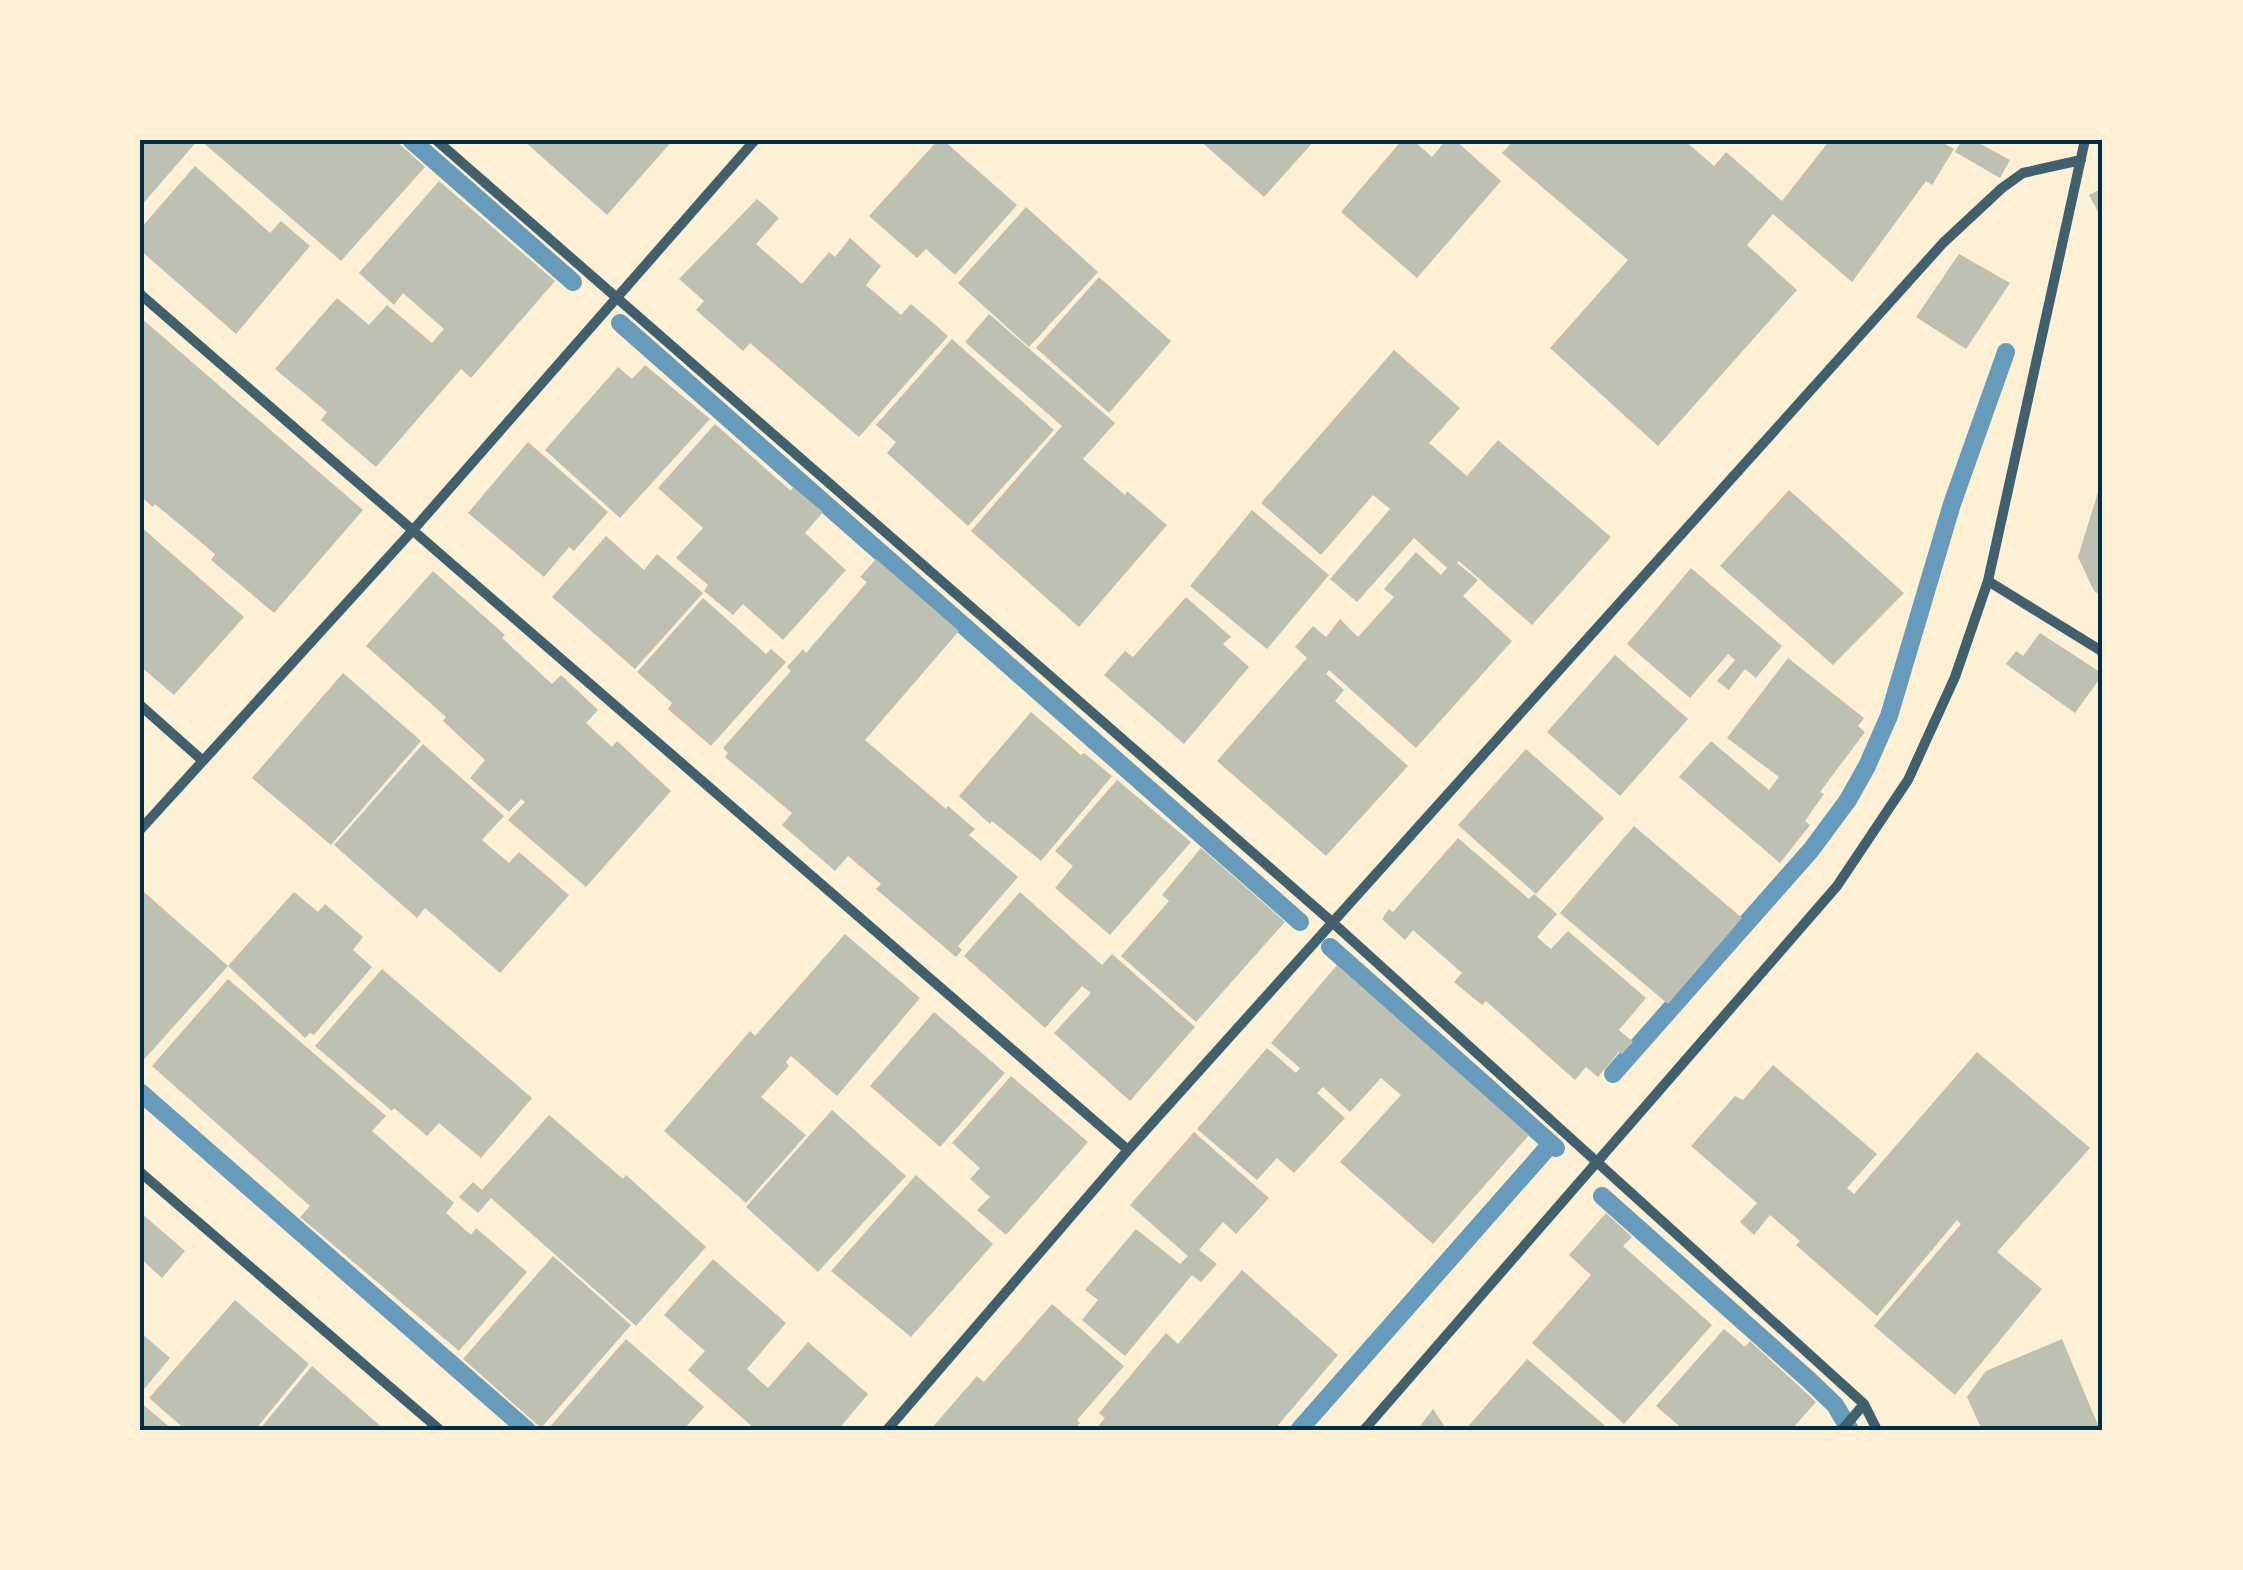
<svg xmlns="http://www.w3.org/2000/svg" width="2243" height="1570" font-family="'Exo 2',sans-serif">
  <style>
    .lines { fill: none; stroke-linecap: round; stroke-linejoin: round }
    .stream { stroke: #669bbc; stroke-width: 18 }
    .building { fill: #bec0b2 }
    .minor { stroke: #3f606c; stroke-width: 10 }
    .neatline { fill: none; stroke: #003049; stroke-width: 4 }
  </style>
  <rect width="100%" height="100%" fill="#fdf0d5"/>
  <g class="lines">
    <path class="stream" d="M411,140L573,282
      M620,323L1300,922
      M1330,947L1556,1148
      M1613,1074L1811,850L1848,800L1867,766L1889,716L1952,504L2006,352
      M140,1092L527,1430
      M1602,1196L1809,1380L1835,1405L1850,1430
      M1299,1430L1550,1145"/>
  </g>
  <path class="building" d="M140,140H198L140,207Z
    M200,140H395L425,167L341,261Z
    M523,140H673L607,215Z
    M938,140H943L1017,205L955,275L926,249L917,258L869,216Z
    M1199,140H1315L1264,197Z
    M1402,140H1413L1432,157L1446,140H1455L1501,181L1417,278L1341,212Z
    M1514,140H1684L1714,166L1726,152L1782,201L1830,140H1938L1954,149L1932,185L1926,181L1852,282L1773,214L1747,245L1797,290L1658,446L1550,348L1628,260L1502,153Z
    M1962,140H1973L2010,160L2000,178L1955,152Z
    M195,166L270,233L281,221L310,246L236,334L140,250V229Z
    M439,181L555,281L471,378L461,369L376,467L321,420L327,412L275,369L337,298L369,325L387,305L432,343L444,329L403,293L394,305L359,273Z
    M2103,188V221L2089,195Z
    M757,199L779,218L756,244L802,284L829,252L835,257L850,238L881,266L866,285L901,315L911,304L948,336L859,437L750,343L743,351L696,310L704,301L679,279Z
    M1026,207L1098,272L1029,347L958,283Z
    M1959,254L2010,283L1966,349L1916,317Z
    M1099,277L1171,341L1109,413L1036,348Z
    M989,314L1115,423L1083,459L1125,495L1127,491L1167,525L1079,627L971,531L1062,426L965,342Z
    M140,317L363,510L274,613L211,560L215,554L155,504L153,507L140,496L143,483L140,480Z
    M952,339L1054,430L968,526L887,453L896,442L876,425Z
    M1394,350L1460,408L1429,443L1467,476L1498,440L1611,537L1532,625L1459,561L1457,563L1478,580L1463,596L1512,641L1416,748L1329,670L1326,674L1344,690L1335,701L1408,766L1326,856L1217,761L1307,658L1295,647L1313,626L1326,637L1340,619L1358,637L1394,597L1384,589L1416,552L1441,575L1447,568L1414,538L1357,602L1330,579L1390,509L1373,495L1321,555L1261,503Z
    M645,365L710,419L620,518L545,450L618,367L632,379Z
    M715,424L791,491L793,487L823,512L805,533L846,570L783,640L743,604L733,615L704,591L708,585L676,558L703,528L658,488Z
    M528,442L608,512L574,551L569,547L544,577L468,513Z
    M2103,476V597L2094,591L2078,557Z
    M1789,490L1904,593L1833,665L1720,566Z
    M1252,510L1329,575L1267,649L1190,586Z
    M140,526L244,617L174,695L140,666Z
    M606,536L644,570L657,554L703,593L635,669L552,597Z
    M876,559L959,631L865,740L946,809L948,806L975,829L969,835L1018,877L958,946L962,950L956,957L876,889L881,884L848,856L835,871L782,825L792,813L725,757L728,753L723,748L791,671L787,667L803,649L806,653L867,582L860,577Z
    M1691,568L1782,646L1756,678L1745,669L1729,690L1717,681L1735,660L1728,654L1690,698L1627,644Z
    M433,571L505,635L502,638L552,684L561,675L598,710L586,723L612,747L617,741L671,791L586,887L508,820L525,802L521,799L509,812L470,778L485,760L443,721L446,717L366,646Z
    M1186,597L1231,637L1223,644L1249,667L1184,744L1104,675L1125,651L1133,657Z
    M703,598L766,654L771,649L786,662L711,746L668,709L672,703L637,672Z
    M2040,633L2103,674L2075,713L2006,664L2016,651L2023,656Z
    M1615,655L1688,719L1620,796L1547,732Z
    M1788,658L1864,718L1858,726L1865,732L1820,792L1824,794L1805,821L1810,825L1780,863L1679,777L1711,741L1769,790L1779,777L1727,738Z
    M343,673L421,741L331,845L252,778Z
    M1031,712L1081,755L1084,753L1112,776L1041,861L992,821L990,824L959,796Z
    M423,744L504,816L482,840L509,863L519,852L569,895L500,973L425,908L417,918L334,845Z
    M1526,749L1604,818L1536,894L1458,825Z
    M1117,780L1191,842L1110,935L1055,888L1073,866L1055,851Z
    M1634,826L1742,918L1668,1004L1560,913Z
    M1458,838L1529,899L1534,894L1557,914L1537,937L1551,949L1568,931L1646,998L1619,1030L1633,1042L1622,1054L1619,1052L1598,1077L1586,1067L1575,1080L1486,1001L1482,1005L1454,982L1462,973L1413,930L1405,940L1382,919L1389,909L1393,912Z
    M1201,848L1285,922L1196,1022L1121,956L1169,901L1162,895Z
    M144,892L228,966L294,892L318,912L325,904L363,937L353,950L372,967L314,1035L310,1033L305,1038L228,966L140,1064V897Z
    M1020,892L1102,965L1112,954L1195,1027L1130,1101L1054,1033L1091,993L1082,986L1045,1028L964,956Z
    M845,934L920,998L837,1096L791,1056L786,1062L789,1066L761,1097L806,1135L746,1203L664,1131L750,1031L755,1036Z
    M1337,965L1529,1135L1433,1244L1340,1162L1401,1095L1381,1078L1350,1112L1323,1087L1317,1093L1345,1118L1294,1173L1277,1158L1257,1180L1197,1129L1267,1048L1296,1073L1300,1068L1271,1043Z
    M382,969L532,1098L481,1158L439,1123L427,1136L394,1108L392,1111L315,1046Z
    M228,979L386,1116L372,1131L454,1203L446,1213L471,1235L476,1228L527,1272L459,1351L300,1217L310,1206L152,1066Z
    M934,1012L1005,1073L940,1147L870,1086Z
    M1977,1052L2090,1148L1997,1252L2042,1289L1955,1395L1874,1326L1961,1224L1957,1220L1877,1316L1796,1245L1800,1241L1770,1215L1754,1235L1740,1222L1757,1203L1691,1146L1735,1096L1743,1100L1773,1065L1877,1154L1847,1188L1854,1194Z
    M1011,1076L1088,1142L1006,1235L977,1210L990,1197L970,1179L980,1168L952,1143Z
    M832,1110L906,1176L818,1272L746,1207Z
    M549,1115L623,1179L626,1175L706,1247L636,1326L491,1198L478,1213L459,1197L473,1182L482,1190Z
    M1194,1132L1269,1198L1236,1234L1223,1222L1199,1250L1217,1264L1201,1282L1192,1275L1125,1356L1082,1320L1098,1300L1085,1290L1136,1229L1180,1264L1188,1256L1130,1205Z
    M916,1175L993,1244L911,1337L831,1271Z
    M140,1212L185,1251L162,1278L140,1258Z
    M1606,1213L1632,1237L1623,1246L1712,1325L1624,1424L1532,1343L1591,1275L1569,1255Z
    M553,1256L631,1325L541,1428L463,1359Z
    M713,1259L786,1323L747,1369L768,1388L808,1342L868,1394L838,1430H756L688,1370L705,1351L664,1315Z
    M1242,1270L1338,1355L1274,1430H1095L1105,1418L1099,1413L1166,1333L1178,1344Z
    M235,1300L309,1364L255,1430H186L149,1398Z
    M1052,1304L1124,1366L1077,1420L1080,1423L1074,1430H930L977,1376L984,1382Z
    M1724,1329L1745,1347L1750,1341L1816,1402L1791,1430H1684L1656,1406Z
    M140,1332L170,1358L140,1394Z
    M626,1339L704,1407L683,1430H547Z
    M2062,1339L2100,1430H1982L1967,1397L1986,1371Z
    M1527,1359L1610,1430H1465Z
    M312,1366L385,1430H259Z
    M140,1402L173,1430H140Z
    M1433,1409L1447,1430H1417Z"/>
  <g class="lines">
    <path class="minor" d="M436,140L1332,922L1864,1404L1877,1430
      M140,294L1128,1150
      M1988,581L2103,652
      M140,705L203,761
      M140,830L414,529L755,140
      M140,1172L440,1430
      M887,1430L1128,1150L1943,243L2002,188L2023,173L2081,160
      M1364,1430L1837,886L1908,780L1955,677L1988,581L2085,140
      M1842,1430L1864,1404"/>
  </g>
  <rect width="2243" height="1570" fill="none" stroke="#fdf0d5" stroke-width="285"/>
  <rect x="142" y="142" width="1958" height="1286" class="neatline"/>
</svg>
